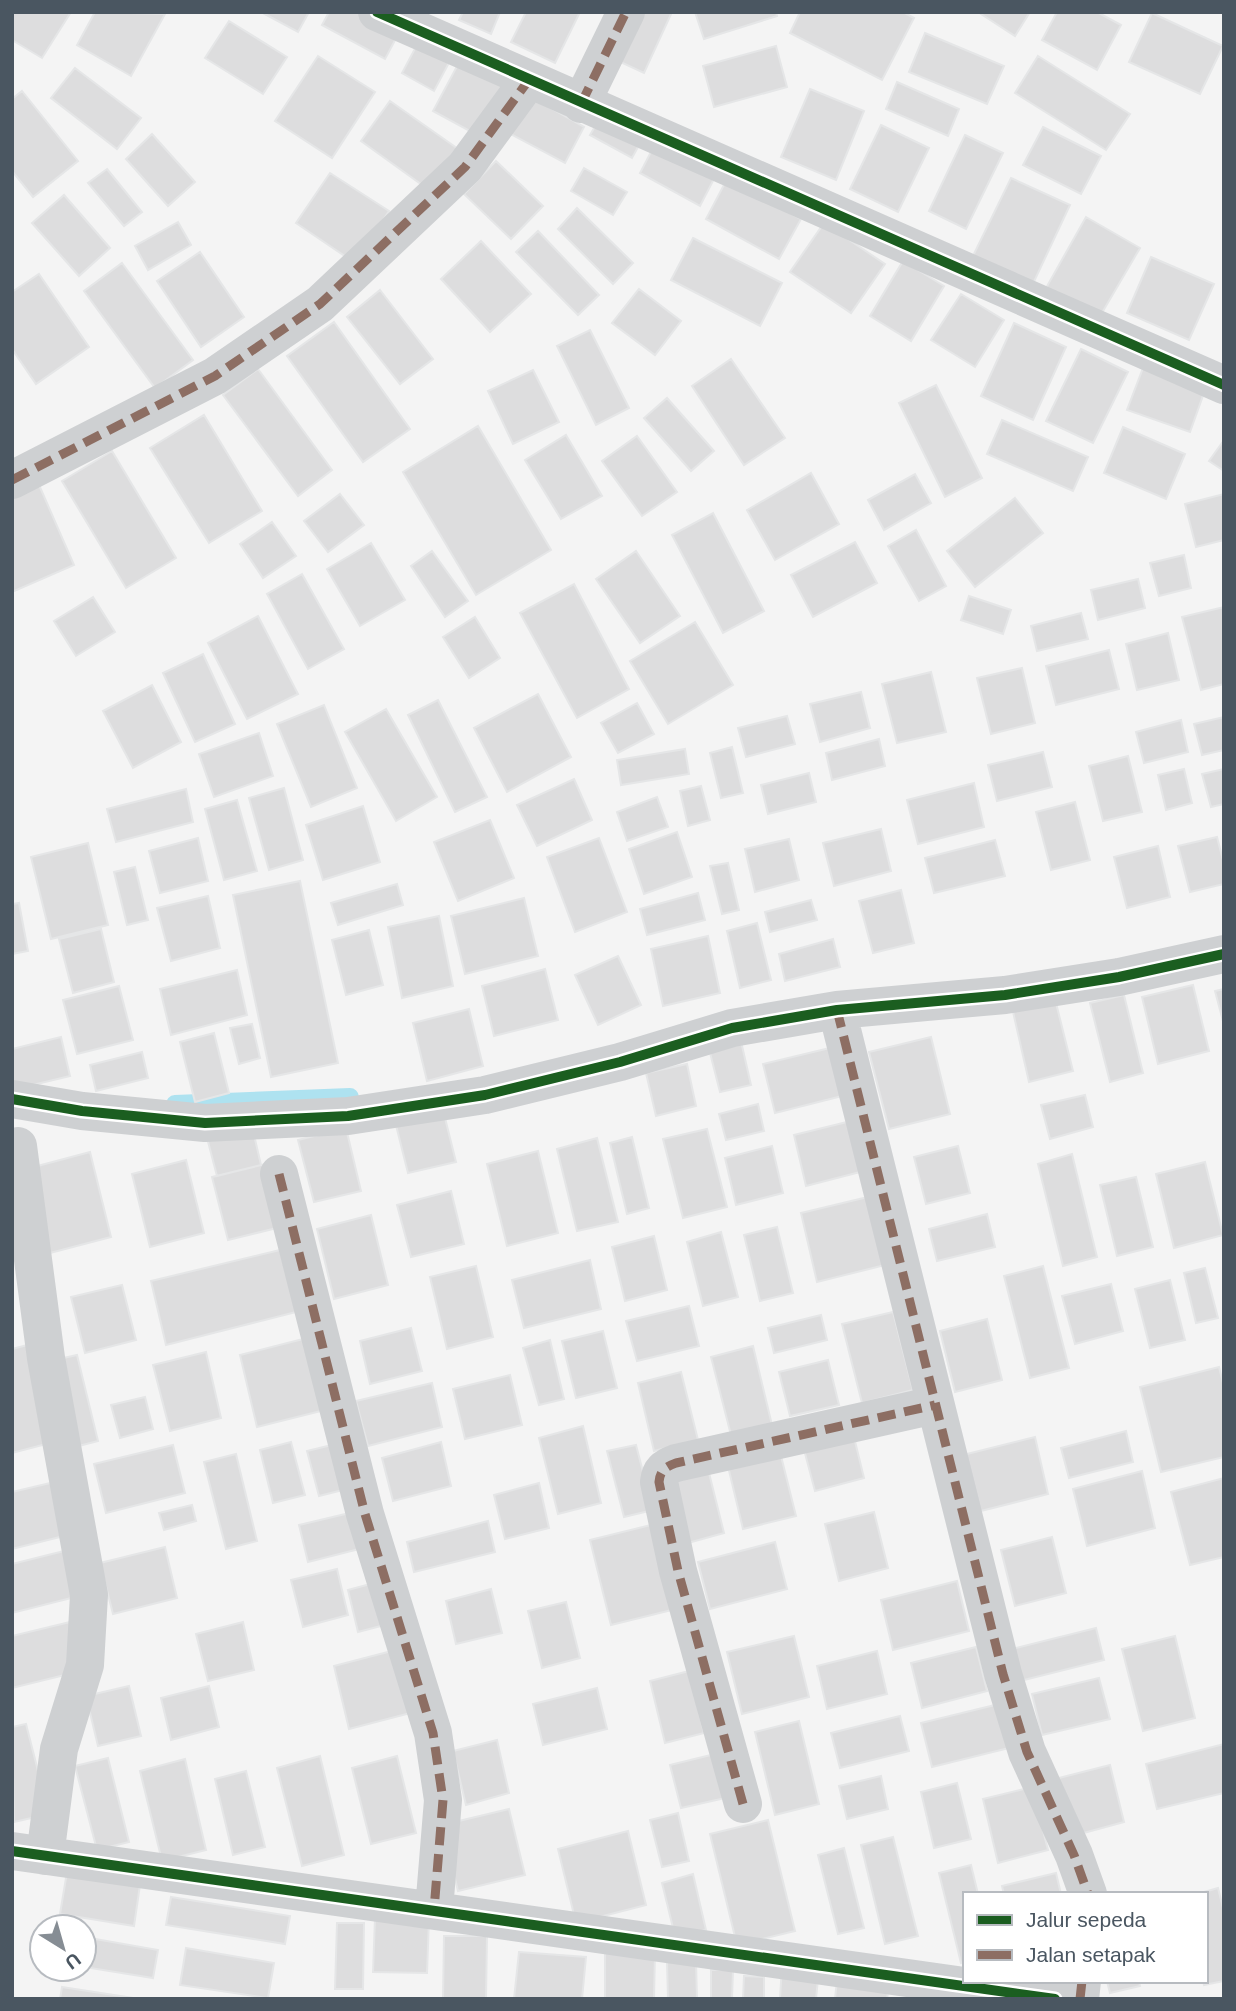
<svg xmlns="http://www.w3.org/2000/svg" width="1236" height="2011" font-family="Arial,sans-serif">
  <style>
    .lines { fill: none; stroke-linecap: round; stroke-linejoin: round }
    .stream { stroke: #aee2f0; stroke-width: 18 }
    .building { fill: #ddddde; stroke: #e5e6e7; stroke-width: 2 }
    .street { stroke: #ced0d2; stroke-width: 38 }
    .quiet { stroke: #8d6e63; stroke-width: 9; stroke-dasharray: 18 9; stroke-linecap: butt }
    .cycleway-casing { stroke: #fff; stroke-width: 15 }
    .cycleway { stroke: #1b5e20; stroke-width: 10 }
  </style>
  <rect width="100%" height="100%" fill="#f4f4f4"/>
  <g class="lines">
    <path class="stream" d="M175,1104L350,1097"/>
  </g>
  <path class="building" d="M12,12H71L42,58L12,40Z
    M95,12L165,14L131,76L77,45Z
    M261,12H309L298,32Z
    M329,12H366L400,31L385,59L322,25Z
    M463,12H500L491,34L459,20Z
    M526,12H580L555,63L511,42Z
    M635,12H672L644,73L614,59Z
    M695,12H776L777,16L704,39Z
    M800,12H903L914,18L882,80L790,33Z
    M978,12H1030L1015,36Z
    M1057,12H1097L1121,25L1097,70L1042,40Z
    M1152,13L1223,46L1200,94L1129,62Z
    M229,21L287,57L263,94L205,58Z
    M925,33L1004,66L987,104L909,72Z
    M419,41L451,59L434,91L402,73Z
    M776,46L787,87L714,107L703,66Z
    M463,55L508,80L477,135L433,111Z
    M318,56L375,92L332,158L275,121Z
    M1038,56L1130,114L1106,150L1015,93Z
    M75,68L141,118L117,149L51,98Z
    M897,82L959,109L948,136L886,109Z
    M810,89L864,111L836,180L781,157Z
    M22,91L78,161L33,197L12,171V99Z
    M524,93L584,127L565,163L503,130Z
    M390,101L461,151L432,192L361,141Z
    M601,116L643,138L632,158L590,135Z
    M881,125L929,148L898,212L850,189Z
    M1043,127L1101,156L1081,194L1023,165Z
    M152,134L195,182L168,206L126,159Z
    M965,135L1003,153L966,229L929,211Z
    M654,146L714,179L700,206L640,173Z
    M496,161L543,206L511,239L464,194Z
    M584,168L627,192L613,215L571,191Z
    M107,169L142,212L124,226L88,183Z
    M330,173L389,211L355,263L296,223Z
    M1011,178L1070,205L1031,288L971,260Z
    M727,179L801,219L779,259L706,219Z
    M64,195L110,248L79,276L32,223Z
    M577,208L633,263L613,284L558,229Z
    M1086,217L1140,248L1099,318L1046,288Z
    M178,222L191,245L148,270L135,246Z
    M824,223L885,264L851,313L790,272Z
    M538,231L599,295L578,315L516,252Z
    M693,238L782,283L760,326L671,280Z
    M481,241L531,294L490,332L441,279Z
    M200,252L244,317L201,347L157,281Z
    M1151,257L1214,284L1189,340L1127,313Z
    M903,261L944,286L911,341L870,316Z
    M122,263L193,360L155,388L84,291Z
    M39,274L89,347L36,384L12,349V292Z
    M639,289L681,321L655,355L612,323Z
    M380,290L433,359L400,384L347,317Z
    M961,294L1004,320L975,367L931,340Z
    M334,322L410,429L363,462L287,356Z
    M1014,323L1066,347L1033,420L981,396Z
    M590,330L629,408L596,425L557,346Z
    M1081,349L1128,372L1093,443L1046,421Z
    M731,359L785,438L744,465L692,386Z
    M1143,368L1205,390L1190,432L1127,410Z
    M258,369L332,470L298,496L223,395Z
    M533,370L559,422L513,444L488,391Z
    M936,385L982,478L945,497L899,403Z
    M667,398L714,451L691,471L644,418Z
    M204,415L262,511L209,543L150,448Z
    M1002,420L1088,457L1073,491L987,454Z
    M478,426L551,550L476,595L403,472Z
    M1123,427L1185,454L1166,499L1104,473Z
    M566,435L602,496L561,519L525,460Z
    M637,436L677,492L642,516L602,461Z
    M1224,440V471L1209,461Z
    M112,451L176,558L126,588L62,481Z
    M811,473L839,524L775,560L747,510Z
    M915,474L931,503L884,530L868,500Z
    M36,478L74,565L12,592V489Z
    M340,494L364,525L328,552L304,521Z
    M1224,494V540L1196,547L1185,504Z
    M1015,498L1043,533L975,587L947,551Z
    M713,513L764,611L723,633L672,535Z
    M272,522L296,556L263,578L240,544Z
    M916,530L946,586L919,601L888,546Z
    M855,542L877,583L813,617L791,575Z
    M371,543L405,600L360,626L327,569Z
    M432,551L468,601L445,617L411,566Z
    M636,551L680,616L640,643L596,579Z
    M1184,555L1191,588L1159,596L1150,563Z
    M302,574L344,649L308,669L267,594Z
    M1138,579L1145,608L1098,620L1091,590Z
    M574,584L629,689L577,718L520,613Z
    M969,596L1011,610L1003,634L961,620Z
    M93,597L115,632L76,656L54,621Z
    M1224,607V684L1201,690L1182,617Z
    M1081,613L1088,639L1037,651L1031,626Z
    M258,616L298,694L247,719L208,643Z
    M475,617L500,658L469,678L443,637Z
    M695,622L733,685L668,724L630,661Z
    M1168,633L1179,680L1137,690L1126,644Z
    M1109,650L1119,689L1056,705L1046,666Z
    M203,654L235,724L195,742L163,673Z
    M1022,668L1035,723L991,734L977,678Z
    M931,672L946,732L897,743L882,684Z
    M152,685L181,742L133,768L103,711Z
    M861,692L870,728L820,742L810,704Z
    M538,694L571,757L507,792L474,728Z
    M438,700L487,797L455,812L408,715Z
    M637,703L654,734L618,753L601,723Z
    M324,705L357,788L311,807L277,724Z
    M386,709L437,797L396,821L345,732Z
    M787,716L795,744L746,757L738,728Z
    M1224,717V750L1202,755L1194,724Z
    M1181,720L1188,752L1144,763L1136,732Z
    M259,733L273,776L214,797L199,754Z
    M879,739L885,766L832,780L826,753Z
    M732,747L743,793L721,798L710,753Z
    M685,749L689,774L621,785L617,760Z
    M1043,752L1052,787L997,801L988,765Z
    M1128,756L1142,812L1103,821L1089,766Z
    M1184,769L1192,803L1166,810L1158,775Z
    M1224,769V804L1211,807L1202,774Z
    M809,773L816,802L768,814L761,785Z
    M574,779L592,820L537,846L517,805Z
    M974,783L984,827L918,844L907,800Z
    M701,786L710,820L688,826L680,791Z
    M284,788L303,860L269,870L249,798Z
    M186,789L193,822L116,842L107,809Z
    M657,797L668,827L627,841L617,812Z
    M237,800L257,871L224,880L205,809Z
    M1075,802L1090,860L1051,870L1036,812Z
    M363,806L380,862L323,880L306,825Z
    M490,820L514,878L458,901L434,842Z
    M881,829L891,871L834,886L823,843Z
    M677,832L692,877L644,894L629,849Z
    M1217,837L1224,864V884L1190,892L1178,846Z
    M198,838L208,881L160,893L149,851Z
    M599,838L627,912L575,932L547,857Z
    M789,839L799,880L755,892L745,849Z
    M995,840L1005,876L934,893L925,858Z
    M88,843L108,925L51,939L31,857Z
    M1158,846L1170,897L1127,908L1114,857Z
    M728,863L739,910L722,914L710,866Z
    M135,867L148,920L127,925L114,872Z
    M300,881L338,1063L271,1077L233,895Z
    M397,884L403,905L338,925L331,903Z
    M901,890L914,943L873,953L859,901Z
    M698,893L705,920L647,935L640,909Z
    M208,896L220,948L171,961L157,908Z
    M524,898L538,956L465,974L451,916Z
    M811,900L817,920L770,932L765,912Z
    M19,903L28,951L12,954V904Z
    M439,916L453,986L402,998L388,927Z
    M757,923L771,980L740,988L727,931Z
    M101,929L114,982L73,993L59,939Z
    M369,930L383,985L346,995L332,940Z
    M708,936L720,993L663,1006L651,949Z
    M833,939L840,967L785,981L779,954Z
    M618,956L641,1005L598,1025L575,975Z
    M545,969L558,1020L494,1036L482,986Z
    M237,970L247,1015L171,1035L160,989Z
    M1193,985L1209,1051L1158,1064L1142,997Z
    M119,986L133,1040L77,1054L63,1000Z
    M1224,989V1025L1215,991Z
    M1053,991L1073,1071L1029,1082L1011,1003Z
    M1124,995L1143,1073L1110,1082L1090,1003Z
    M469,1009L483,1066L427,1081L413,1023Z
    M252,1024L260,1058L239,1064L230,1028Z
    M214,1033L229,1093L195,1102L180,1042Z
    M61,1037L70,1076L12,1090V1049Z
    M740,1037L751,1085L720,1092L708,1045Z
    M931,1037L950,1114L889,1129L869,1052Z
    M834,1047L846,1095L775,1113L763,1064Z
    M142,1052L148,1078L96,1091L90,1065Z
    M687,1064L696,1106L656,1116L646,1073Z
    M1085,1095L1093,1127L1050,1139L1041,1105Z
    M758,1104L764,1131L726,1140L719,1114Z
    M444,1114L456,1162L408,1173L396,1125Z
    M851,1121L864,1171L806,1186L794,1135Z
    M251,1122L261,1165L217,1176L206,1134Z
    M346,1128L361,1191L314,1202L298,1140Z
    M707,1129L727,1207L683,1218L663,1139Z
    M632,1137L649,1208L627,1214L610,1143Z
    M597,1138L618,1222L577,1231L557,1149Z
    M772,1146L783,1193L736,1205L725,1158Z
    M958,1146L970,1193L926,1204L914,1157Z
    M538,1151L558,1233L507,1246L487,1164Z
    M90,1152L111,1237L50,1253L30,1168Z
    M1072,1154L1097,1257L1063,1266L1038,1164Z
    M186,1160L204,1233L150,1247L132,1174Z
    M274,1162L289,1225L228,1240L212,1177Z
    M1205,1162L1223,1235L1174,1248L1156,1174Z
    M1136,1177L1153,1247L1117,1256L1100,1185Z
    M451,1191L464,1244L411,1257L397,1205Z
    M872,1196L889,1264L817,1282L801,1213Z
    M987,1214L995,1247L937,1261L929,1229Z
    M371,1215L388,1285L334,1299L317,1229Z
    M777,1227L793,1293L760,1301L744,1235Z
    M721,1232L738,1297L703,1306L687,1242Z
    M654,1236L667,1290L625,1301L612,1247Z
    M280,1250L296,1312L166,1345L151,1281Z
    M590,1260L601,1309L524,1328L512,1280Z
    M476,1266L493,1337L447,1349L430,1277Z
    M1043,1266L1069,1368L1030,1378L1004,1276Z
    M1205,1268L1218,1318L1196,1323L1184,1273Z
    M1170,1280L1185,1340L1150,1348L1135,1289Z
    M1111,1284L1123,1331L1075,1344L1062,1296Z
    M122,1285L136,1340L85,1353L71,1297Z
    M689,1306L699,1346L637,1361L626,1321Z
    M893,1312L913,1390L862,1403L842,1324Z
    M821,1315L827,1340L774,1353L768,1328Z
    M987,1319L1002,1380L955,1392L940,1331Z
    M411,1328L422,1371L370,1384L360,1341Z
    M603,1331L617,1388L576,1398L562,1341Z
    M307,1338L325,1410L257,1427L240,1355Z
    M550,1340L564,1399L539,1405L523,1348Z
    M31,1344L54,1442L12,1453V1349Z
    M753,1346L772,1425L731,1435L711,1357Z
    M206,1352L221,1418L170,1431L153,1365Z
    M77,1355L98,1441L71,1448L50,1361Z
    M828,1360L839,1405L790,1416L779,1372Z
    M1219,1367L1224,1387V1457L1161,1472L1140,1387Z
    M681,1372L698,1440L654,1451L638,1383Z
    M510,1375L522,1425L465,1439L453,1389Z
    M432,1383L442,1427L368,1446L356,1401Z
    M145,1397L153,1429L120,1438L111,1405Z
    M583,1426L601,1503L558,1514L539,1438Z
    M852,1429L864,1478L815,1491L802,1442Z
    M1126,1431L1133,1462L1069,1478L1061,1448Z
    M1035,1437L1048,1494L969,1514L955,1457Z
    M291,1442L305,1495L273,1503L260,1450Z
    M441,1442L451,1486L393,1501L382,1458Z
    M340,1443L351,1488L319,1496L307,1451Z
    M778,1444L796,1516L743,1529L726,1458Z
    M173,1445L185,1493L106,1513L94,1464Z
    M636,1445L653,1510L624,1517L607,1451Z
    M236,1454L257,1541L226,1549L204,1462Z
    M706,1461L724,1533L688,1543L670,1469Z
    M1142,1471L1155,1528L1087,1546L1073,1489Z
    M1224,1478V1557L1190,1565L1171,1492Z
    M63,1480L76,1533L12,1549V1492Z
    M539,1483L549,1528L505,1539L494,1495Z
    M192,1505L196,1521L164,1530L159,1513Z
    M358,1511L367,1547L308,1562L299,1525Z
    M874,1512L888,1568L839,1581L825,1524Z
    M488,1521L495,1552L414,1572L407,1542Z
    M663,1522L684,1607L611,1625L590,1540Z
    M1052,1537L1066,1593L1015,1606L1001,1550Z
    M775,1542L787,1589L710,1609L698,1562Z
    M165,1547L177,1598L113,1614L100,1563Z
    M76,1548L87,1594L12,1613V1564Z
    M337,1569L348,1615L303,1627L291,1580Z
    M385,1580L396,1622L358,1632L348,1590Z
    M957,1581L969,1631L893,1650L881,1600Z
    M491,1589L502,1633L456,1644L446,1601Z
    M566,1602L580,1658L542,1668L528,1611Z
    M70,1622L81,1671L12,1688V1636Z
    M243,1622L254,1670L208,1681L196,1634Z
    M1096,1628L1104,1660L1020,1681L1012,1649Z
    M794,1636L809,1697L742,1714L727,1652Z
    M1175,1636L1195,1718L1143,1731L1122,1649Z
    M407,1647L422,1710L349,1729L334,1666Z
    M976,1647L987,1691L922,1708L911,1663Z
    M877,1651L887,1694L827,1709L817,1666Z
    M689,1671L704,1733L665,1743L650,1681Z
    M1099,1678L1110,1719L1042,1735L1032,1694Z
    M129,1686L141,1736L98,1746L86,1696Z
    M209,1686L219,1727L171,1740L161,1698Z
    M597,1688L607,1729L543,1745L533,1704Z
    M999,1704L1009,1748L932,1767L921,1723Z
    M900,1716L909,1751L840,1768L831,1733Z
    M799,1721L819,1804L775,1815L755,1732Z
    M26,1724L49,1814L14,1822L12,1727Z
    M497,1740L509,1793L466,1805L453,1751Z
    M1224,1744V1793L1157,1809L1146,1764Z
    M723,1752L734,1796L681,1808L670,1765Z
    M320,1756L344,1855L302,1866L277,1768Z
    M397,1756L416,1833L371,1844L352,1768Z
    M108,1758L129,1842L97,1850L75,1766Z
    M185,1759L206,1850L162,1861L140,1771Z
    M1110,1765L1124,1822L1069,1837L1055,1779Z
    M246,1771L265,1847L233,1855L215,1779Z
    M881,1776L888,1809L847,1819L839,1786Z
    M957,1783L971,1839L934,1848L921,1792Z
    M1032,1787L1048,1850L998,1863L983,1799Z
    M509,1809L525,1875L458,1891L442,1825Z
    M678,1813L689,1861L662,1867L650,1820Z
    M768,1820L795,1931L737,1945L710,1834Z
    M628,1831L646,1905L576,1923L558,1849Z
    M893,1837L918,1936L885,1944L861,1845Z
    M844,1848L864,1928L838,1934L818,1855Z
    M971,1865L978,1894H965V1962L961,1963L939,1873Z
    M67,1872L140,1885L134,1926L60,1914Z
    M1056,1873L1061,1894H1004L1002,1886Z
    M693,1874L706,1930L675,1936L662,1883Z
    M1218,1888L1224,1912V1981L1204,1985L1203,1981H1206V1894H1197Z
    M171,1897L290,1916L285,1944L166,1925Z
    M375,1918L429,1919L427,1973L373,1972Z
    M337,1923H364L363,1989H335Z
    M444,1936H487L486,1999H443Z
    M84,1937L158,1950L153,1978L84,1967Z
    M186,1948L274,1963L268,1998L180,1985Z
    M519,1952L586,1957L582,1999H514Z
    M655,1952L654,1999H605V1953Z
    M696,1961L697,1999H668L667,1962Z
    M782,1965L819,1969L816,1999H780Z
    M711,1970H733L732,1999H711Z
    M744,1976L764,1977V1999H743Z
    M837,1980L889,1986L887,1999H835Z
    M1107,1981H1139L1140,1986L1110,1993Z
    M62,1987L140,1999H60Z"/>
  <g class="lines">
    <path class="street" d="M377,12L1224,385
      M581,104L626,12
      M12,480L215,376L320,304L465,167L528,81
      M837,1010L1003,1674L1027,1752L1074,1855L1088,1894
      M12,1099L82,1111L205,1123L348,1116L485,1095L620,1062L732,1028L837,1010L1005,995L1119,977L1224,954
      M18,1146L46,1358L89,1595L85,1665L59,1749L45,1856
      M279,1174L365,1514L433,1733L443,1800L434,1910
      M743,1804L678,1571L659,1482C660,1471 665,1467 676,1463L935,1405
      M12,1851L1055,1999
      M1080,1999L1082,1981"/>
    <path class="quiet" d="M581,104L626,12
      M12,480L215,376L320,304L465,167L528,81
      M837,1010L1003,1674L1027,1752L1074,1855L1088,1894
      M279,1174L365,1514L433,1733L443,1800L434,1910
      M743,1804L678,1571L659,1482C660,1471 665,1467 676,1463L935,1405
      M1080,1999L1082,1981"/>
    <g class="cycleway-casing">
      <path id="cycleway" d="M377,12L1224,385
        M12,1099L82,1111L205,1123L348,1116L485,1095L620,1062L732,1028L837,1010L1005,995L1119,977L1224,954
        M12,1851L1055,1999"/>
    </g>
    <use href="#cycleway" class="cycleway"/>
  </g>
  <rect width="1236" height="2011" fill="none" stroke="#4a5661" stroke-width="28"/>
  <rect x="963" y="1892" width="245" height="91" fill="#ffffff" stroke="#b7bbc0" stroke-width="2"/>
  <rect x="977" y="1915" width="35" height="10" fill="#1b5e20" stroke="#b7bbc0" stroke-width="2"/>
  <text x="1026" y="1927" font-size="21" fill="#4a5661">Jalur sepeda</text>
  <rect x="977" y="1950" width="35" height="10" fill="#8d6e63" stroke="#b7bbc0" stroke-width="2"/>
  <text x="1026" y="1962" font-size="21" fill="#4a5661">Jalan setapak</text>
  <g transform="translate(63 1948) rotate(143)"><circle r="33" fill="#ffffff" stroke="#b7bbc0" stroke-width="2"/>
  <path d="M0-5L12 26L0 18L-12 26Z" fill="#868d94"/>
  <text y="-10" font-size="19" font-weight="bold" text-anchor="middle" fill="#4a5661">U</text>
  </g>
</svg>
